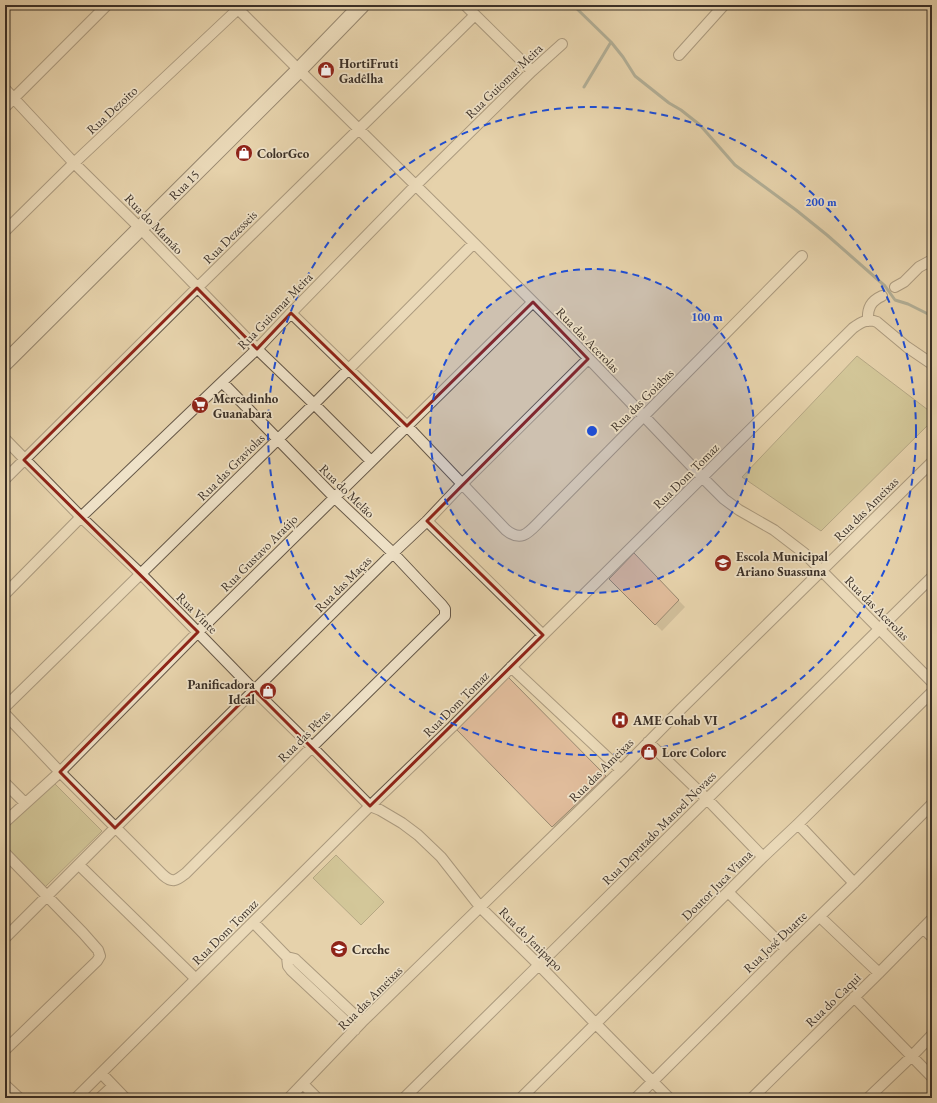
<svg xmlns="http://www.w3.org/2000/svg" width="937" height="1103" font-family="'EB Garamond',serif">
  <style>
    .green { fill: #bcba84; stroke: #7c7556 }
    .shadow { fill: #0003 }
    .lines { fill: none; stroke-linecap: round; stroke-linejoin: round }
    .stream { stroke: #728079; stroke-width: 3 }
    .building { fill: #daa288; stroke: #3b3027 }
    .street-casing { stroke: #665848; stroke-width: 12 }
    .secondary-casing { stroke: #3b3027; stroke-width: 17 }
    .street { stroke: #efe2c8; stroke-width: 10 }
    .secondary { stroke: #efe2c8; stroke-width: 15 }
    .marked { fill: none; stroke: #8f2418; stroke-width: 3; stroke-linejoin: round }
    .ring { fill: none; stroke: #1d4ed8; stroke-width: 2; stroke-dasharray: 7 5 }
    .labels { text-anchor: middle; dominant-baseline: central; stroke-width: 3.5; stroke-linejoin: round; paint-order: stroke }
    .poi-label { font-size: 13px; font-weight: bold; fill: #3b3027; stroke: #efe2c8; text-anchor: start }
    .street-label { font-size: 13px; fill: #3b3027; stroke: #efe2c8 }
    .centre { fill: #1d4ed8; stroke: #efe2c8; stroke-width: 2 }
    .ring-label { font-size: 12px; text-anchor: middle; font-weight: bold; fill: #1d4ed8; stroke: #efe2c8; stroke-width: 3.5; stroke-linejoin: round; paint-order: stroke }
  </style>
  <rect width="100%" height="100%" fill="#e6d2ab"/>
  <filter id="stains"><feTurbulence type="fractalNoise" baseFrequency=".005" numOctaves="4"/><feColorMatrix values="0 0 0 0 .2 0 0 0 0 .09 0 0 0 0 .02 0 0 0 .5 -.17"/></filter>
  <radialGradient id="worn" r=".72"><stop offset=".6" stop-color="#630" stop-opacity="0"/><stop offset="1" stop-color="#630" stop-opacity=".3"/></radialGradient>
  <path class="green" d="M857,356L932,413V421L821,531L742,477Z
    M52,781L102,831L44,888L5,848V827Z
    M336,855L384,902L361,925L313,878Z"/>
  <path class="shadow" d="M634,555L685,607L662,631L611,579Z
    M508,679L612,784L560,833L457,728Z"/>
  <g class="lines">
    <path class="stream" d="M573,5L611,42L623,57L635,76L669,103L681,110L700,125L735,165L796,210L827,235L885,286L895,300L908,304L932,316
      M584,87L611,42"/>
  </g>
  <path class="building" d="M634,553L679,600L655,625L609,579Z
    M508,677L606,776L552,827L455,728Z"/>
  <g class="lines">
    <g class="street-casing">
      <path id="street" d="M234,5L299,70L474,243L571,340L703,478L724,499L739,510L774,530L804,553L932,682
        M465,5L532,71
        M679,55L724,5
        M5,89L74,163L140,228L257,349L314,404L371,461
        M5,107L107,5
        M5,231L74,163L238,9
        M895,287L904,282L919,267L932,260
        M291,313L407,426L506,530C522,543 529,532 541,520L802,256
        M868,321C867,308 871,301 882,296
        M5,439L81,517L141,574L254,690L312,747L370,806L380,810L402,823L418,835L441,857L481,908L539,965L596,1024L669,1098
        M5,479L197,288L475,15
        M427,521L543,635
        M5,594L81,517L222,382L257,349L291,313L416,185L532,71L562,44
        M511,667L621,770
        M5,707L314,404L474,243
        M5,714L60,772L163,875C173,884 177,880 186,873L312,747L445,616V609L442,605L393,553L334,497L222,382
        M648,742L707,799L763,857
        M5,783L25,803
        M5,822L60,772L198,632L533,302
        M798,824L854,883
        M5,853L83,933L98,950L100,956L97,961L5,1050
        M79,865L196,979
        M728,892L786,949
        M820,917L879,973
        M253,922L287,957L295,959L298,962L362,1022
        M923,928L932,937
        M5,938L115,828L393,553L427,521L462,484L588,359
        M287,957L288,966L291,970L355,1030
        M854,997L932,1077
        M101,1073L125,1098
        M303,1084L317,1098
        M5,1085L19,1098
        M76,1098L370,806L452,727L543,635L853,328C860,323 867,318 877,322L907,347L932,364
        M100,1098L113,1086
        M289,1098L362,1022L621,770L681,709L932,462
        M404,1098L932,577
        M521,1098L763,857L798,824L932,692
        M636,1098L786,949L854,883L932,804
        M752,1098L879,973L932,919
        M868,1098L912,1056L932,1035"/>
    </g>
    <g class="secondary-casing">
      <path id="secondary" d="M5,363L299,70L362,5"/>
    </g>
    <use href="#street" class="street"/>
    <use href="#secondary" class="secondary"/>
  </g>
  <path d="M0 0H937V1103H0ZM197,288L257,349L291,313L407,426L533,302L588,359L427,521L543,635L370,806L254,690L115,828L60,772L198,632L24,460Z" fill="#e6d2ab" fill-opacity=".55" fill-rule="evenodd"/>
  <path class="marked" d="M197,288L257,349L291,313L407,426L533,302L588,359L427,521L543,635L370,806L254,690L115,828L60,772L198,632L24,460Z"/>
  <circle cx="592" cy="431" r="162" fill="#1d4ed8" fill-opacity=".12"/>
  <g class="ring">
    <circle cx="592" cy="431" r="162"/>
    <circle cx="592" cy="431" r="324"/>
  </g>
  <defs>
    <g id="shop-disc" transform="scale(0.9)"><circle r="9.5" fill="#8f2418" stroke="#efe2c8"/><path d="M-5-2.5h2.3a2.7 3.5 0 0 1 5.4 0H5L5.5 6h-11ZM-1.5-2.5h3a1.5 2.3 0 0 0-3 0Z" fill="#fff"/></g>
    <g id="supermarket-disc" transform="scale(0.9)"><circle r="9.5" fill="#8f2418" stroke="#efe2c8"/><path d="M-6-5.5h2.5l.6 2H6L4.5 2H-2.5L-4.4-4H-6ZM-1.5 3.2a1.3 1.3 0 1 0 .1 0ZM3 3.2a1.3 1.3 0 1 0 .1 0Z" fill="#fff"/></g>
    <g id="school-disc" transform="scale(0.9)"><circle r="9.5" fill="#8f2418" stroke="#efe2c8"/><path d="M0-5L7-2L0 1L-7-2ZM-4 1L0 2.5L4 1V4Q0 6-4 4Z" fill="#fff"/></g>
    <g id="hospital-disc" transform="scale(0.9)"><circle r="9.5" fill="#8f2418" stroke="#efe2c8"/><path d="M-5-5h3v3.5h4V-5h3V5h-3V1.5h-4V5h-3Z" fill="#fff"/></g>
  </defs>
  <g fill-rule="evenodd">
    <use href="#shop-disc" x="326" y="70"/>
    <use href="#shop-disc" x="244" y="153"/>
    <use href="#supermarket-disc" x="200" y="405"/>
    <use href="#school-disc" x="723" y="563"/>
    <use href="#shop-disc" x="268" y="691"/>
    <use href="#hospital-disc" x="620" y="720"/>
    <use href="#shop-disc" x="649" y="752"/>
    <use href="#school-disc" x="339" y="949"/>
  </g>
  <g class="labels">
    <g class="poi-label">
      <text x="339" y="63">HortiFruti<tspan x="339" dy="15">Gadêlha</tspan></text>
      <text x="257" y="153">ColorGeo</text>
      <text x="213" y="398">Mercadinho<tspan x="213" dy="15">Guanabara</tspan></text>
      <text x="736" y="556">Escola Municipal<tspan x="736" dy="15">Ariano Suassuna</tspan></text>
      <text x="255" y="684" text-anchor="end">Panificadora<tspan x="255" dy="15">Ideal</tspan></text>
      <text x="633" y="720">AME Cohab VI</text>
      <text x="662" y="752">Lore Colore</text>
      <text x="352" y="949">Creche</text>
    </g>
    <g class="street-label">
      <text transform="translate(504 81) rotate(-44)">Rua Guiomar Meira</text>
      <text transform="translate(112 110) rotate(-43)">Rua Dezoito</text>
      <text transform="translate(184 185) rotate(-45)">Rua 15</text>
      <text transform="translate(154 224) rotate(46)">Rua do Mamão</text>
      <text transform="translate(230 237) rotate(-45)">Rua Dezesseis</text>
      <text transform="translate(275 311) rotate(-46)">Rua Guiomar Meira</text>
      <text transform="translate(588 340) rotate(46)">Rua das Acerolas</text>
      <text transform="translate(642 400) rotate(-45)">Rua das Goiabas</text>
      <text transform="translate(231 467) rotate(-45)">Rua das Graviolas</text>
      <text transform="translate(686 476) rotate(-45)">Rua Dom Tomaz</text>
      <text transform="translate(347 491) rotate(44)">Rua do Melão</text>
      <text transform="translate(866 509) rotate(-45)">Rua das Ameixas</text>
      <text transform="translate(259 553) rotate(-45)">Rua Gustavo Araújo</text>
      <text transform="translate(343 584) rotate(-45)">Rua das Maças</text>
      <text transform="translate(877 608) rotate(45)">Rua das Acerolas</text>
      <text transform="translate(197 613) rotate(45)">Rua Vinte</text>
      <text transform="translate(456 704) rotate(-45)">Rua Dom Tomaz</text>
      <text transform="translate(304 736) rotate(-45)">Rua das Pêras</text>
      <text transform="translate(601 770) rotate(-45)">Rua das Ameixas</text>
      <text transform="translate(659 828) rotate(-45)">Rua Deputado Manoel Novaes</text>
      <text transform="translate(717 885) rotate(-45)">Doutor Juca Viana</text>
      <text transform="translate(225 932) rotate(-45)">Rua Dom Tomaz</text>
      <text transform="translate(531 939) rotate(45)">Rua do Jenipapo</text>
      <text transform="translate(775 942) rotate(-44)">Rua José Duarte</text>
      <text transform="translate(370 998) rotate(-45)">Rua das Ameixas</text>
      <text transform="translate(833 1000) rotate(-44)">Rua do Caqui</text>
    </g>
  </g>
  <circle cx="592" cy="431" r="6" class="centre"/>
  <g class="ring-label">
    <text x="821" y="206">200 m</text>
    <text x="707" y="321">100 m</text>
  </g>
  <rect width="937" height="1103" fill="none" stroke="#e6d2ab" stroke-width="20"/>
  <rect x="6" y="6" width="925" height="1091" fill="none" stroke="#3b3027" stroke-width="2"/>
  <rect x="10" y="10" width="917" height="1083" fill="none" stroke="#3b3027"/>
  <rect width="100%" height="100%" filter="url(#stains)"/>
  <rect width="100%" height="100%" fill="url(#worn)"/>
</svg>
